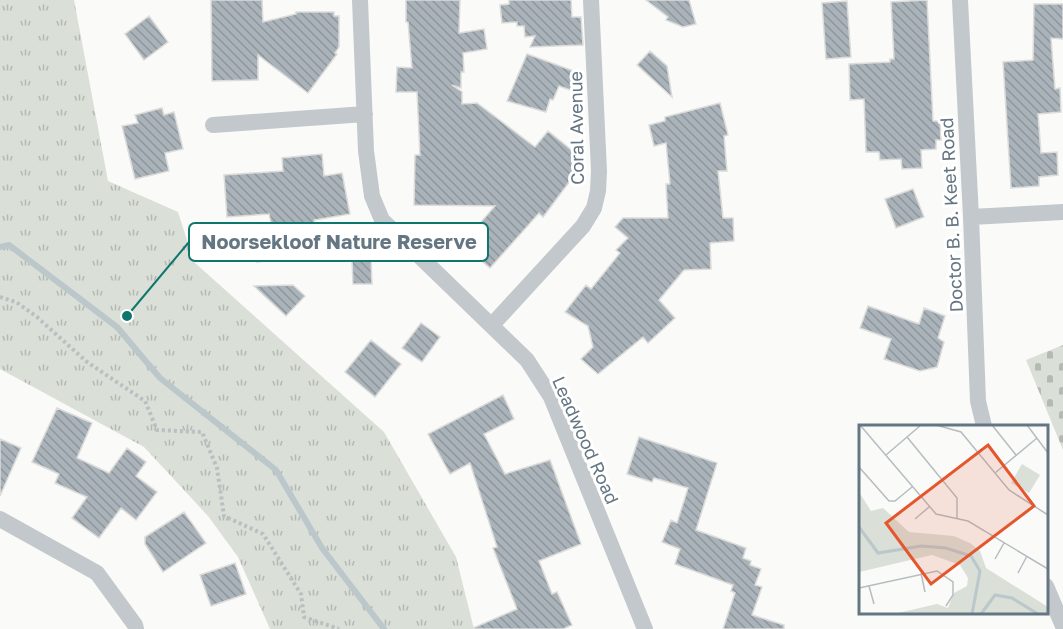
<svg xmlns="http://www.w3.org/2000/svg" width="1063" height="629" font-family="'Golos Text',sans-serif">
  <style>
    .cemetery { fill: url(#cemetery-stones) }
    .park { fill: url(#park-tufts) }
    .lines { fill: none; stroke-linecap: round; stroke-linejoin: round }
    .stream { stroke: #bbc7cb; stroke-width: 6 }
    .building { fill: url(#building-back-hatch); stroke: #dcdcda; stroke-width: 1.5 }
    .path { stroke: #bbbfc2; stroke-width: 4; stroke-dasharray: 3 3; stroke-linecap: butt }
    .street { stroke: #c3c8cc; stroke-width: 16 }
    .labels { text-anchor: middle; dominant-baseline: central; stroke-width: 6; stroke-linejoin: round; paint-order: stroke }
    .street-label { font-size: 18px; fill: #657683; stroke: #fff }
    .inset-river { fill: none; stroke: #bbc7cb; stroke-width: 3 }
    .inset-road { fill: none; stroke: #b5bdc2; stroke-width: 1.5 }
    .view { fill: #e4572e; fill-opacity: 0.15; stroke: #e4572e; stroke-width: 3 }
    .inset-edge { fill: none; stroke: #657683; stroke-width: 3 }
    .leader { fill: none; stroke: #0f766e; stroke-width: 2 }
    .callout-dot { fill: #0f766e; stroke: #fff; stroke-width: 2 }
    .callout { fill: #fff; stroke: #0f766e; stroke-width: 2 }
    .callout-label { font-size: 20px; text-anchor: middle; font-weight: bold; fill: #657683 }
  </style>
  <defs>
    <pattern id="cemetery-stones" width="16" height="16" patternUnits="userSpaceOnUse" patternTransform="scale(1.5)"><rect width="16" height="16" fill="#dadfd7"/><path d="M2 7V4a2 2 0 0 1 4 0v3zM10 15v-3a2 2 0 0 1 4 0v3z" fill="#b4b9b4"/></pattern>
    <pattern id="park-tufts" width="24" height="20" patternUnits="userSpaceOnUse" patternTransform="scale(1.5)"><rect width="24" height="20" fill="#dadfd7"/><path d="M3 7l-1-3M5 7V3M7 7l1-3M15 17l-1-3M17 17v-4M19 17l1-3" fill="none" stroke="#b4b9b4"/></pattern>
    <pattern id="building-back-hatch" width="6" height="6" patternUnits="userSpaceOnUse" patternTransform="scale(1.5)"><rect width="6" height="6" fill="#aab3b9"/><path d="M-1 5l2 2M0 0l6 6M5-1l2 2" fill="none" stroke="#8e969c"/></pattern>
  </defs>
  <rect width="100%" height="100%" fill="#fafaf8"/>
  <path class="cemetery" d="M1063,345V450L1026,360Z"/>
  <path class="park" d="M0,0H74L108,181L178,212L194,262L384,432L456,557L474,629H270L238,557L208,516L144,447L0,369Z"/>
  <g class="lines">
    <path class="stream" d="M0,247L9,245L117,327L160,378L276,470L322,548L384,629"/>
  </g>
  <path class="building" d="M211,0H262L263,22L296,14V12H334V16H339V47L335,53L337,54L308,93L258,55V80L212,81Z
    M406,0H460L459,33L484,29L487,49L463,53L464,72H461V88L452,85L462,92V104L477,103L535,147L548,131L585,161L543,217L539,213L490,268L462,244L495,206L414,205L415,155H420L417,92H396L397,67L412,68L408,22H406Z
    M509,0H571L572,17H581L583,45L530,47L535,36L525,37L524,26H517V22L502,23L500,5L509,4Z
    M646,0H689L696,24L683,27L666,20L668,17Z
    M927,0L933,121H940L941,140H936V149L921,150L922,168L902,169L901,159L880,160L879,152H866L864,99L850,100L849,64L890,62V59H894L891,2Z
    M847,1L851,57L826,59L822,3Z
    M1034,4H1063V39L1051,38L1055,89L1060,88L1061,112L1038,114L1041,153L1057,152L1058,175L1039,177V186L1011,188L1003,62L1033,60Z
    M149,16L168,42L144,60L125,34Z
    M650,51L667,66L672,97L637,65Z
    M527,54L579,73L573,91L559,86L553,100L550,99L546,112L507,101Z
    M720,103L728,135L724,136L727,171H718L723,218H733L734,241L710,243L711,269L684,270L659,300L675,318L648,343L643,337L598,374L581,359L593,347L588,326L565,312L586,285L591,289L620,253L616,250L628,238L615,227L623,218H668L666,184H670L666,143L654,146L649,125L665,121V117Z
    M162,108L164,115L174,112L183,149L165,153L169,171L135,179L122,126L138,123L135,115Z
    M322,154L324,176L342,173L350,214L314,220L318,251L258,262L276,244L269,214L227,217L224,175L283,171L282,158Z
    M913,189L924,217L896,228L885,199Z
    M371,260L372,284H353L352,261Z
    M293,285L305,296L286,316L254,286Z
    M868,306L919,324L924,308L945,316L938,338L944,342L937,367L920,371L884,359L891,339L860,328Z
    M421,323L440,337L422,362L402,348Z
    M371,340L401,364L375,397L345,372Z
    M503,395L514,419L484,434L505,474L550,460L581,544L539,561L552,594L557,592L572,625L563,629H471L517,609L493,548L497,547L470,463L450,474L428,434Z
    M57,408L92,423L77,458L109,473L127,448L146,462L136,476L157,492L136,520L121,508L99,538L72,518L87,497L55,483L59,474L32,462Z
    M639,437L717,463L696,530L746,548L743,558L751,561L750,565L761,569L755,585L762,587L752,615L784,625V629H723L735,593L731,591L733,585L675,564L680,549L662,542L671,520L677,523L688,488L654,478L652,482L627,474Z
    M0,439L21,448L0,496Z
    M184,512L206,543L163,572L145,544V537Z
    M235,563L246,594L211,606L200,575Z"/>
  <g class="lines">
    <path class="path" d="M0,297L16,302L37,317L87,362L145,401L157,430L202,432L217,468L224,516L263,534L301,594L304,617L339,629"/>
    <path class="street" d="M360,0L366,151L372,196L382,220L527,360L551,397L645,629
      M960,0L971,217L978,401L984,426
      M213,125L365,114
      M971,217L1063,212
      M492,325L583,226L594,208L598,191L599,171L591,0
      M0,519L97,573L135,625L136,629
      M1046,586L1063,626"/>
  </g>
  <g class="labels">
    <g class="street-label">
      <text transform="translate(576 128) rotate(-91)">Coral Avenue</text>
      <text transform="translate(951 215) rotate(-93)">Doctor B. B. Keet Road</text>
      <text transform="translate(586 440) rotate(66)">Leadwood Road</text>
    </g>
  </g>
  <g transform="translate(859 425)">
    <rect width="189" height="189" fill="#fafaf8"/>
    <path d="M163,39L181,50L170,68L152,58Z" fill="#dadfd7"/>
    <path d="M0,67L12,86L24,83L50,107L95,111L111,118L121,126L127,143L189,182V189H35L78,179L89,183L95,168L108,161L109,153L101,140L73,130L0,147Z" fill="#dadfd7"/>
    <path class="inset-river" d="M0,102L19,128L62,121L87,123L112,131L121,146L113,189M122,189L136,170L153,173L179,189"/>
    <path class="inset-road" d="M1,0L77,89L109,96L189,144M77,0L102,7L150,65L189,90M133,0L157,30M168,0L189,28M48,12L98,73V93M27,30L62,0M0,42L30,76H36L53,62M136,48L178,13M56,94L70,82M136,134L145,118M62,148L66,167M159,148L168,131M10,161L15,179M0,163L78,146L94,157V170L87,181"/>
    <path class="view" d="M129,20L175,81L72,159L27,98Z"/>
    <rect width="189" height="189" class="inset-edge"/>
  </g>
  <path class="leader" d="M127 316L189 242"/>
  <circle class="callout-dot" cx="127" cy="316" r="6"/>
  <rect class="callout" x="189" y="223" width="299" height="38" rx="6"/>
  <g class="callout-label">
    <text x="339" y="249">Noorsekloof Nature Reserve</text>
  </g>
</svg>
